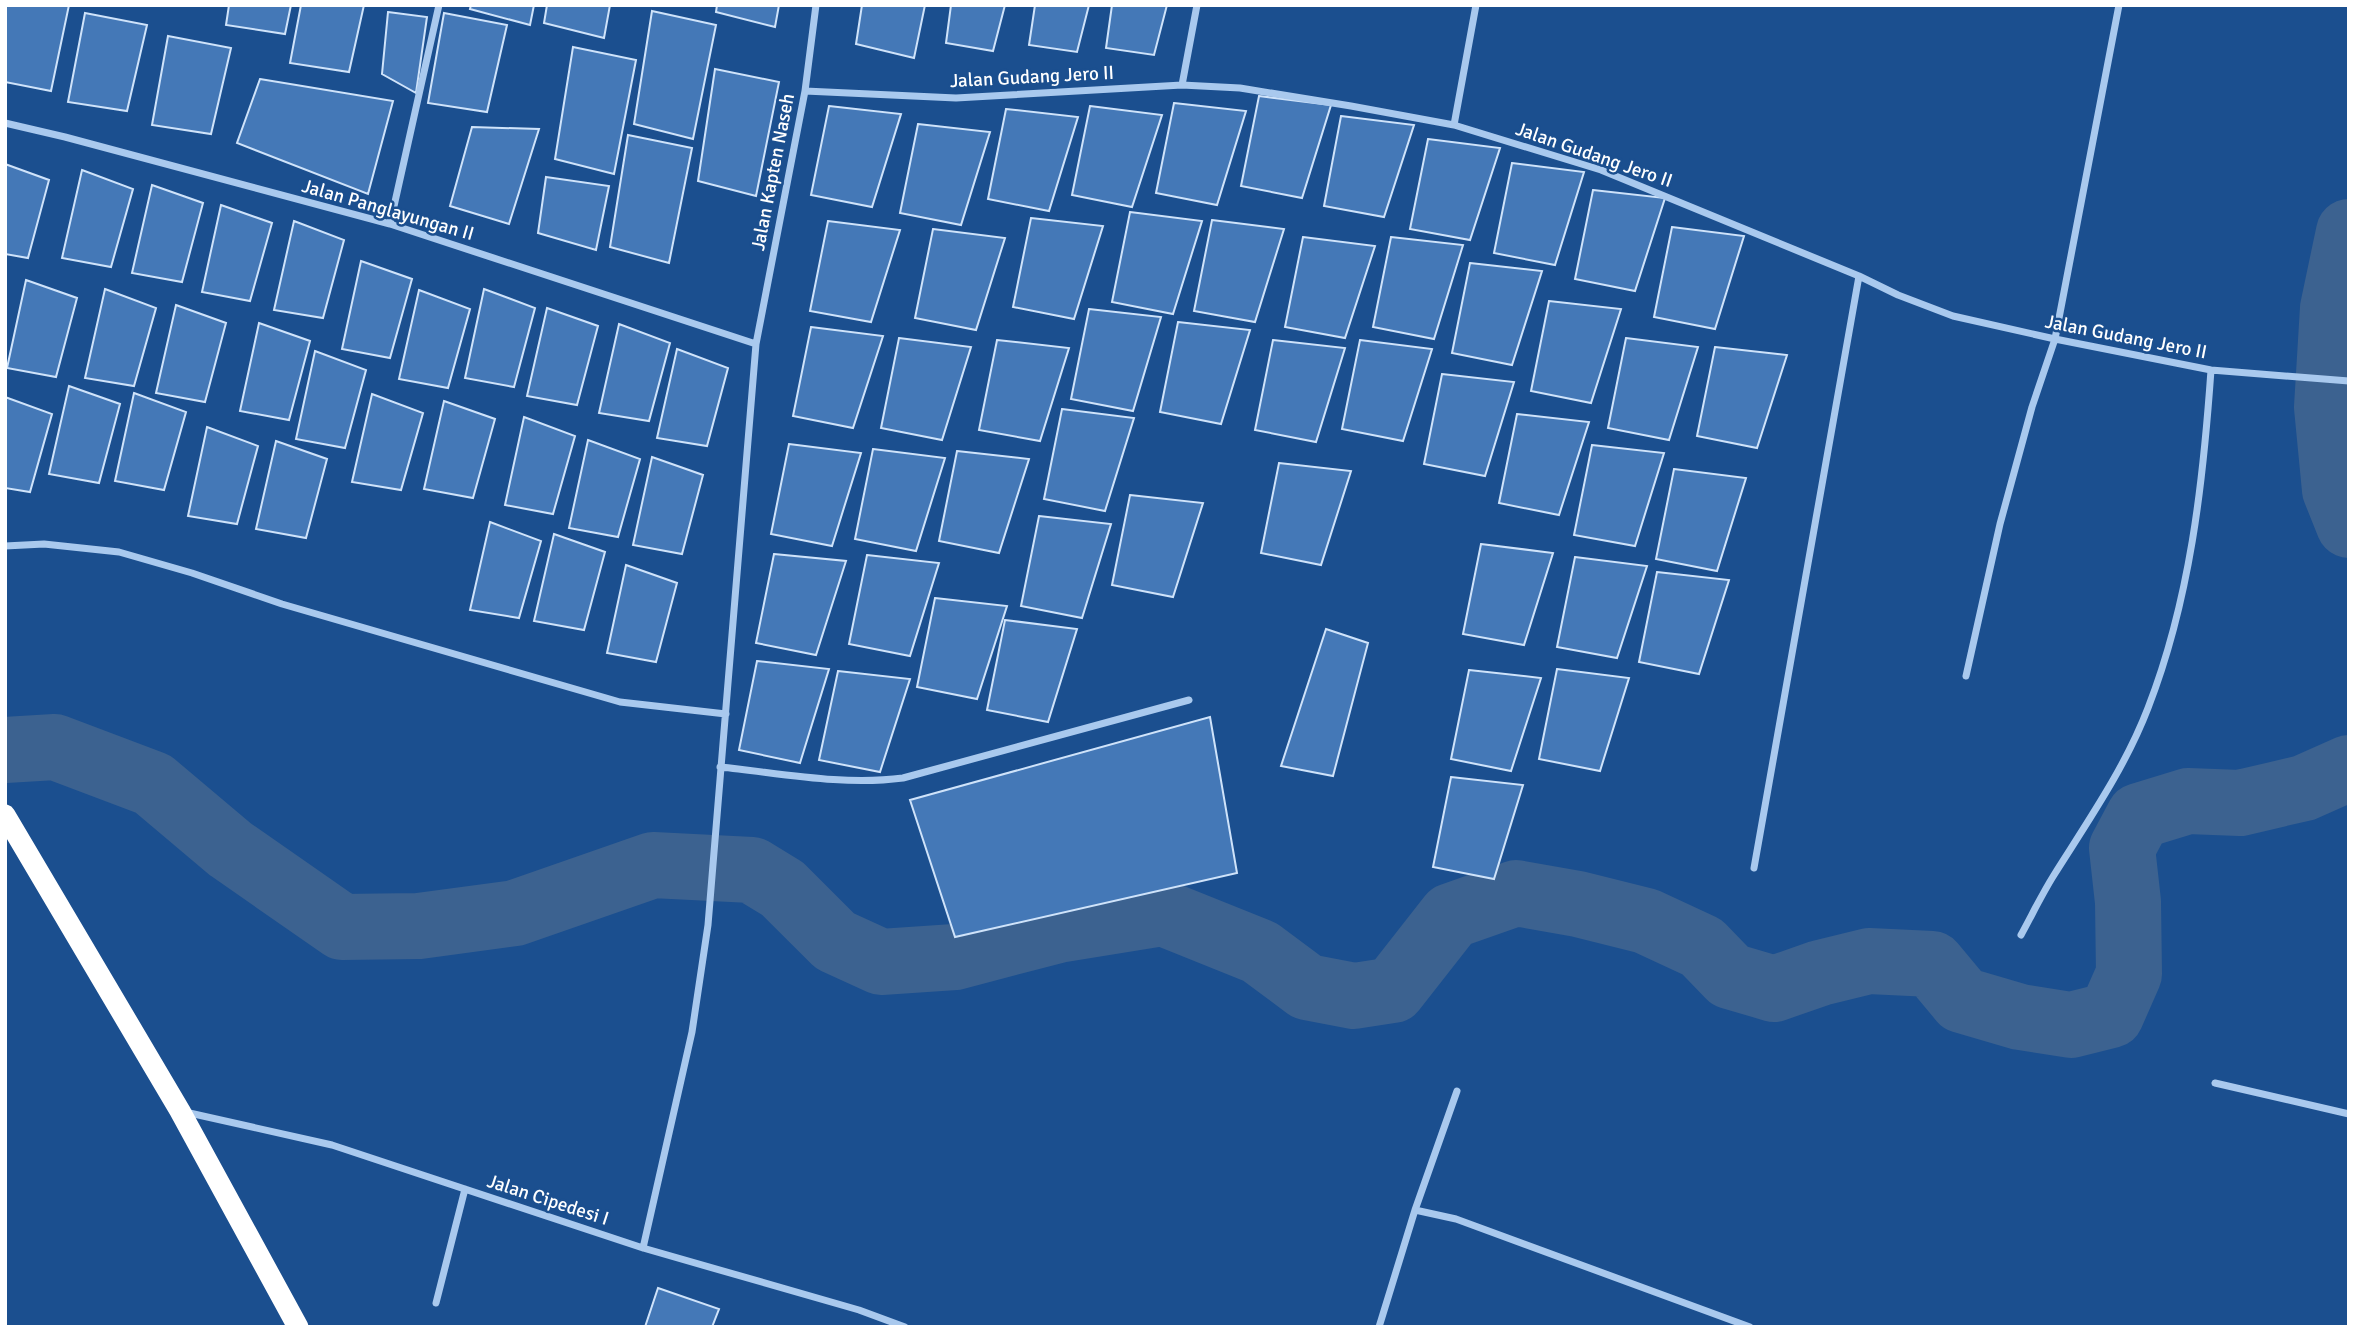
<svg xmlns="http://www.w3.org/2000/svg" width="2354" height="1332" font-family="Signika,sans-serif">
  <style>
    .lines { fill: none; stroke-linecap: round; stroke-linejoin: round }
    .river { stroke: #3c6290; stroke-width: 66 }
    .building { fill: #4478b7; stroke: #cfe3fa; stroke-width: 2 }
    .street { stroke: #a9c9ee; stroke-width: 7 }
    .highway { stroke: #fff; stroke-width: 21 }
    .labels { text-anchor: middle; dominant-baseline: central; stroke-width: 5; stroke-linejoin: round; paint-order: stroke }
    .street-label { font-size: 19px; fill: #fff; stroke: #1b4f8f }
  </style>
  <rect width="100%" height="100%" fill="#1b4f8f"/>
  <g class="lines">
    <path class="river" d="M2349,232L2333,308L2327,407L2335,490L2349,525
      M5,750L55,747L153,784L230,849L342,927L419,926L515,913L653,865L752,870L783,889L835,941L881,962L955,957L1058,930L1163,913L1260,952L1307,987L1354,996L1393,990L1451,916L1516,893L1578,904L1646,921L1702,947L1730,976L1774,989L1820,973L1869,961L1932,964L1962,1000L2020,1017L2071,1025L2111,1015L2129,974L2128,902L2122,848L2139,816L2188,801L2240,803L2304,788L2349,768"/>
  </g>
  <path class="building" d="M5,5H69L51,91L5,82Z
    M229,5H291L285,34L226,25Z
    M301,5H364L349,72L290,63Z
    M471,5H534L530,25L470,9Z
    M547,5H610L604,38L544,23Z
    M717,5H779L775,27L716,12Z
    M862,5H925L914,58L856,44Z
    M951,5H1005L993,51L946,43Z
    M1035,5H1089L1077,52L1029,45Z
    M1112,5H1167L1154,55L1106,48Z
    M652,11L716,25L693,139L634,124Z
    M388,12L427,17L416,93L382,74Z
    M85,13L147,25L127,111L68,102Z
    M444,13L507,25L487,112L428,103Z
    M168,36L231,48L211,134L152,125Z
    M573,47L636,60L614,174L555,159Z
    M715,69L779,82L756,196L698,181Z
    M260,79L393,101L368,194L237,143Z
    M1259,96L1331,105L1302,198L1241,186Z
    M1174,103L1246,111L1217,205L1156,193Z
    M829,106L901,114L872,207L811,195Z
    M1090,106L1162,115L1132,207L1072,195Z
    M1006,109L1078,117L1049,211L988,199Z
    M1341,116L1414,125L1384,217L1324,206Z
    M918,124L990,132L961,225L900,213Z
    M472,127L539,129L509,224L450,206Z
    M628,135L692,148L669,263L610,247Z
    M1428,139L1500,148L1470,240L1410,229Z
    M1512,163L1584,172L1555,265L1494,253Z
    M5,164L49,180L28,258L5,254Z
    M82,170L133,189L111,267L62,258Z
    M546,177L609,186L596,250L538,233Z
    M152,185L203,203L182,282L132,273Z
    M1593,190L1665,198L1635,291L1575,279Z
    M221,205L272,223L250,301L202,292Z
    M1130,212L1202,221L1173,314L1112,302Z
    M1031,218L1103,226L1074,319L1013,307Z
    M1212,220L1284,229L1255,322L1194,311Z
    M294,221L344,240L323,318L274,310Z
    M828,221L900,230L871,322L810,311Z
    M1672,227L1744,236L1715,329L1654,317Z
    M933,229L1005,238L976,330L915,318Z
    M1303,237L1375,246L1345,338L1285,327Z
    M1391,237L1463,245L1434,339L1373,327Z
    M361,261L412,279L390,358L342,349Z
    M1470,263L1542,271L1512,365L1452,353Z
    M26,280L77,298L56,377L7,368Z
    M105,289L156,308L134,386L85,378Z
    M484,289L535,308L514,387L465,378Z
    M419,290L470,309L448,388L399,379Z
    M1549,301L1621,309L1591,403L1531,391Z
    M176,305L226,323L205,402L156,393Z
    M547,308L598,326L577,405L527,396Z
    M1089,309L1161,317L1133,411L1071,399Z
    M1178,322L1250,330L1221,424L1160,412Z
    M259,323L310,341L289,420L240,411Z
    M619,324L670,343L649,421L599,413Z
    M811,327L883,336L853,428L793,416Z
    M899,338L971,347L942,440L881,428Z
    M1626,338L1698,347L1669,440L1608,428Z
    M997,340L1069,348L1040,441L979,430Z
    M1273,340L1345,348L1316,442L1255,430Z
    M1360,340L1432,349L1403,441L1342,429Z
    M1715,347L1787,355L1757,448L1697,436Z
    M677,349L728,368L707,446L657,438Z
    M315,351L366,370L345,448L296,439Z
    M1442,374L1514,382L1485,476L1424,464Z
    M69,386L120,404L99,483L49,474Z
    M134,393L186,412L164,490L115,481Z
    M372,394L423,413L401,490L352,482Z
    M5,397L52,414L30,492L5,488Z
    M444,401L495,419L473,498L424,489Z
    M1062,409L1134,418L1105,511L1044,499Z
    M1517,414L1589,422L1559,515L1499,503Z
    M524,417L575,436L553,514L505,505Z
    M207,427L258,446L237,524L188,516Z
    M588,440L640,459L618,537L569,528Z
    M276,441L327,459L306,538L256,529Z
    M789,444L861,453L832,546L771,534Z
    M1592,445L1664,453L1635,546L1574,535Z
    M873,449L945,458L916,551L855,539Z
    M957,451L1029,459L999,553L939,541Z
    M652,457L703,475L682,554L633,545Z
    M1279,463L1351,471L1321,565L1261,553Z
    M1674,469L1746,478L1717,571L1656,559Z
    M1130,495L1203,503L1173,597L1112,585Z
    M1039,516L1111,524L1082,618L1021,606Z
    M490,522L541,541L519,618L470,610Z
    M554,534L605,552L584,630L534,621Z
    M1481,544L1553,553L1524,645L1463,634Z
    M774,554L846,561L816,655L756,643Z
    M867,555L939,563L910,656L849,644Z
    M1575,557L1647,566L1617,658L1557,647Z
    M626,565L677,583L656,662L607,653Z
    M1657,572L1729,580L1699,674L1639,662Z
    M935,598L1007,606L977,699L917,687Z
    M1005,620L1077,629L1048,722L987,710Z
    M1326,629L1368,643L1333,776L1281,766Z
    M757,661L829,669L800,763L739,750Z
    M1557,669L1629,678L1600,771L1539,759Z
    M1469,670L1541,678L1511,771L1451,759Z
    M838,671L910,679L880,772L819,760Z
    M1210,717L1237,873L955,937L910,800Z
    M1451,777L1523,785L1494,879L1433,867Z
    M658,1288L719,1309L712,1327H645Z"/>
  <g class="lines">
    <path class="street" d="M1182,85L1197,5
      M805,91L956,98L1182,85L1240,88L1351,106L1454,125L1601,170L1859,276L1898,295L1953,316L2055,339L2211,370L2349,381
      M5,123L65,137L390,224L756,344
      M1454,125L1476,5
      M390,224L439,5
      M5,546L44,544L119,552L192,573L282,604L620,702L726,714
      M1966,676L2000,524L2032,407L2055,339L2119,5
      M720,767C780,773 842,786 903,778L1189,700
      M1754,868L1859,276
      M2021,935C2032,915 2042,894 2054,875C2088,821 2125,768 2148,708C2190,600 2203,484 2211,370
      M2215,1083L2349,1114
      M185,1112L332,1145L643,1248L859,1310L905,1327
      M1415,1210L1456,1219L1750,1327
      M643,1248L692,1032L708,925L756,344L805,91L816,5
      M436,1303L465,1189
      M1379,1327L1415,1210L1457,1091"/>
    <path class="highway" d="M5,815L180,1111L298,1327"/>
  </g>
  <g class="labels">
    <g class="street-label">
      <text transform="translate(1032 77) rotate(-3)">Jalan Gudang Jero II</text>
      <text transform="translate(1594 155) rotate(19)">Jalan Gudang Jero II</text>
      <text transform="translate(773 172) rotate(-79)">Jalan Kapten Naseh</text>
      <text transform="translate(388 210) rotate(16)">Jalan Panglayungan II</text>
      <text transform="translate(2126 337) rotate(11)">Jalan Gudang Jero II</text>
      <text transform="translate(548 1200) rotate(18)">Jalan Cipedesi I</text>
    </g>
  </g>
  <rect width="2354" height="1332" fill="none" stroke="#ffffff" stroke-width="14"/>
</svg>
